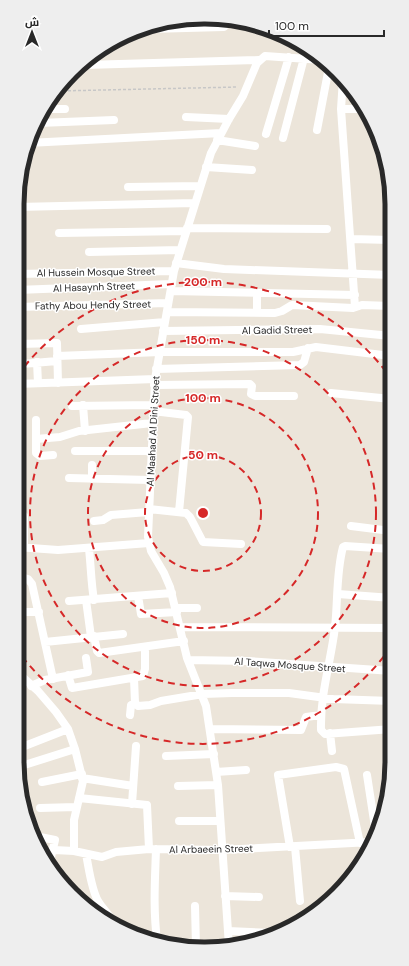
<svg xmlns="http://www.w3.org/2000/svg" width="409" height="966" font-family="'DM Sans',Cairo,sans-serif">
  <style>
    .lines { fill: none; stroke-linecap: round; stroke-linejoin: round }
    .path { stroke: #c7c7c7; stroke-width: 1.5; stroke-dasharray: 3 2; stroke-linecap: butt }
    .minor { stroke: #fff; stroke-width: 8 }
    .ring { fill: none; stroke: #d62828; stroke-width: 2; stroke-dasharray: 7 5 }
    .labels { text-anchor: middle; dominant-baseline: central; stroke-width: 3; stroke-linejoin: round; paint-order: stroke }
    .street-label { font-size: 10px; fill: #292929; stroke: #fff }
    .rim { fill: none; stroke: #292929; stroke-width: 5 }
    .centre { fill: #d62828; stroke: #fff; stroke-width: 2 }
    .ring-label { font-size: 12px; text-anchor: middle; font-weight: bold; fill: #d62828; stroke: #fff; stroke-width: 3; stroke-linejoin: round; paint-order: stroke }
  </style>
  <rect width="100%" height="100%" fill="#ece5da"/>
  <g class="lines">
    <path class="path" d="M58,91L238,87"/>
    <path class="minor" d="M149,29L224,27
      M85,65L259,60
      M343,79L341,109L355,307
      M47,109H65
      M341,109H363
      M186,117L229,119
      M39,123L114,120
      M317,130L329,67
      M266,134L289,57
      M283,138L304,58
      M217,140L255,146
      M28,143L221,133
      M206,167L252,170
      M128,187L200,186
      M17,207L194,203
      M187,228L327,229
      M59,233L186,231
      M351,239L391,240
      M89,252L180,250
      M176,263L224,269L391,275
      M17,274L174,271
      M17,290L172,284
      M171,291L355,295
      M17,307L168,303
      M167,312L275,313L282,311L292,305L353,308L362,305L391,306
      M257,313V294
      M81,329L165,322
      M163,331L320,329L391,336
      M17,344H19L20,362L22,364L57,361
      M19,344L57,343L58,383
      M57,356L160,352H293L316,347L391,356
      M37,362L38,383
      M156,369L300,365L304,362L308,348
      M17,384L155,379
      M154,385L250,384L252,386L251,394L255,396H294
      M331,393L391,399
      M83,405L85,431
      M72,406L153,405
      M153,411L186,415L188,417L179,512
      M36,420V453L40,456L53,455
      M36,439L60,437L79,431L152,423
      M75,451H151
      M69,478L150,480
      M92,479V465
      M149,509L186,513L190,517L203,542L241,544
      M94,521L103,520L111,515L148,512
      M351,526L391,531
      M17,547L58,550L149,543
      M24,548V516
      M89,549C91,566 91,583 94,600
      M391,549L345,546L343,547C336,573 338,601 335,627C331,661 320,694 321,730L325,734L392,729
      M17,576L28,579L32,584L53,679
      M338,594L392,598
      M138,596L141,614L177,612
      M86,600L91,637
      M69,601L172,593
      M176,608H197
      M17,612H39
      M180,627L392,628
      M94,636L97,651L99,653L184,641
      M45,642L123,634
      M188,660L248,661L392,671
      M17,672L38,691L56,712L68,729L75,749L83,781L74,820V851
      M68,675L72,688L143,676L145,669V647
      M134,678L135,703L138,706L150,705L161,701L203,694L232,693H289L333,699L392,701
      M31,686L45,680L88,672L86,658
      M130,715L131,705L135,703
      M211,729L301,730L306,717L321,715
      M330,733L332,751
      M17,749L68,729
      M166,756L214,754
      M18,767L75,749
      M216,772L246,770
      M367,775L376,834
      M82,778L133,786
      M42,782L82,774
      M178,786L218,785
      M79,798L147,805L149,849
      M132,804L136,746
      M40,808L76,807
      M179,821H220
      M35,836L55,840L50,861
      M290,847L278,775L336,767L344,769L360,843
      M295,847L300,901
      M156,849C155,880 153,909 157,940
      M54,850L74,851L102,857L116,852L149,849L222,850L371,842
      M86,854C89,869 91,888 98,901C103,910 111,915 114,925
      M225,896L259,897
      M195,906L196,947
      M228,931L274,933
      M229,946L218,785L206,706L187,658L170,587L164,573L151,551L148,537L155,379L174,271L211,153L229,119L243,96L257,63L265,56L322,60"/>
  </g>
  <g class="ring">
    <circle cx="203" cy="513" r="58"/>
    <circle cx="203" cy="513" r="115"/>
    <circle cx="203" cy="513" r="173"/>
    <path d="M391 647A231 231 0 0 1 17 650M17 376A231 231 0 0 1 390 377"/>
  </g>
  <g class="labels">
    <g class="street-label">
      <text transform="translate(96 272) rotate(-1)">Al Hussein Mosque Street</text>
      <text transform="translate(94 287) rotate(-2)">Al Hasaynh Street</text>
      <text transform="translate(93 305) rotate(-1)">Fathy Abou Hendy Street</text>
      <text transform="translate(277 330) rotate(-1)">Al Gadid Street</text>
      <text transform="translate(153 431) rotate(-87)">Al Maahad Al Dini Street</text>
      <text transform="translate(290 665) rotate(4)">Al Taqwa Mosque Street</text>
      <text transform="translate(211 849) rotate(-1)">Al Arbaeein Street</text>
    </g>
  </g>
  <path d="M0 0H409V966H0ZM204 24H205A180 180 0 0 1 385 204V762A180 180 0 0 1 205 942H204A180 180 0 0 1 24 762V204A180 180 0 0 1 204 24Z" fill="#eee" fill-rule="evenodd"/>
  <path class="rim" d="M204 24H205A180 180 0 0 1 385 204V762A180 180 0 0 1 205 942H204A180 180 0 0 1 24 762V204A180 180 0 0 1 204 24Z"/>
  <circle cx="203" cy="513" r="6" class="centre"/>
  <g class="ring-label">
    <text x="203" y="286">200 m</text>
    <text x="203" y="344">150 m</text>
    <text x="203" y="402">100 m</text>
    <text x="203" y="459">50 m</text>
  </g>
  <g transform="translate(32 32)" stroke="#ffffff" stroke-width="3" paint-order="stroke">
  <path d="M0-3L7 15L0 10L-7 15Z" fill="#292929"/>
  <text y="-6" font-size="11" font-weight="bold" text-anchor="middle" fill="#292929">ش</text>
  </g>
  <path d="M269 30v6h115v-6" fill="none" stroke="#292929" stroke-width="2"/>
  <text x="275" y="30" font-size="12" fill="#292929" stroke="#ffffff" stroke-width="3" paint-order="stroke">100 m</text>
</svg>
